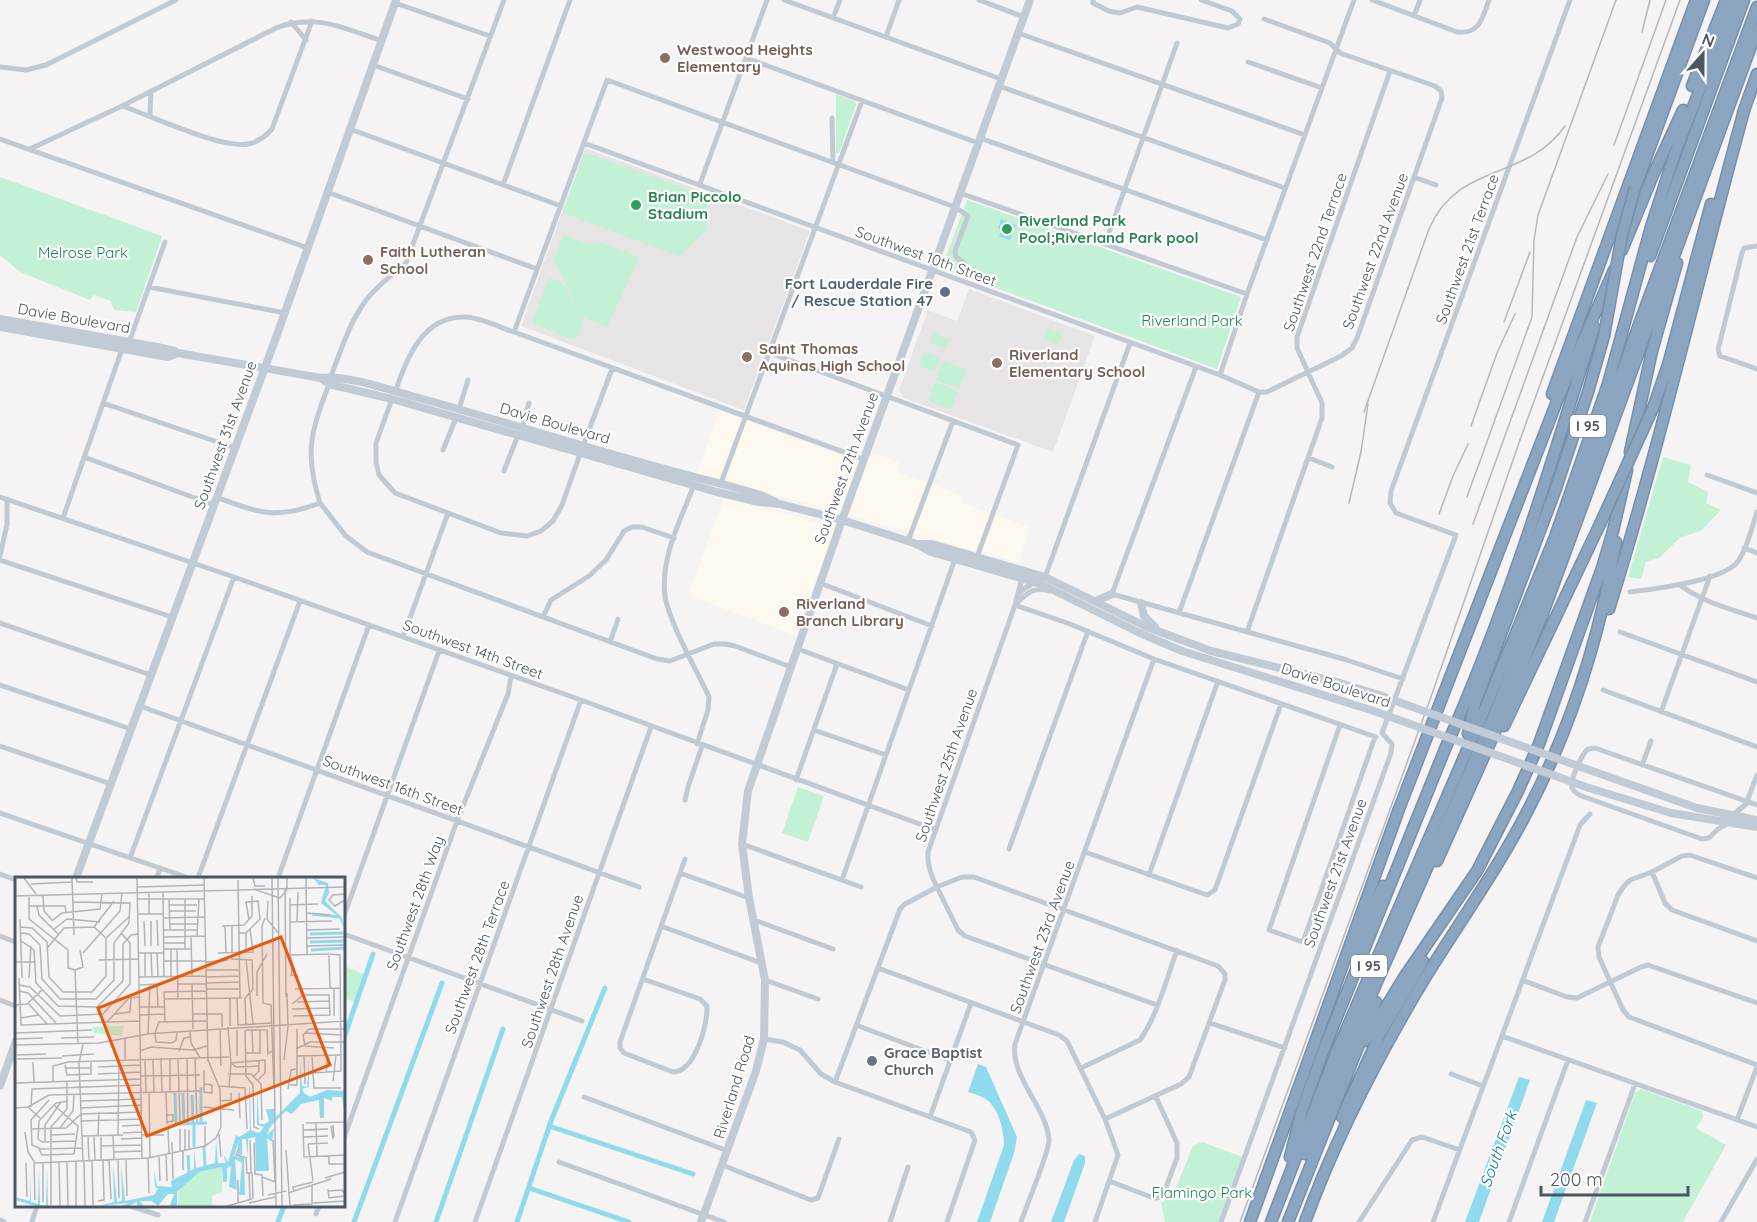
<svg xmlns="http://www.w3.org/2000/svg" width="1757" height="1222" font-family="Quicksand,sans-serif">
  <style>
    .commercial { fill: #fdf9ef }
    .education { fill: #e6e4e5 }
    .green { fill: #c3f1d5 }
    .water { fill: #90daee }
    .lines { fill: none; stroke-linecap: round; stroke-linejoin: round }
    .canal { stroke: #90daee; stroke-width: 5 }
    .highway-casing { stroke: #7690ad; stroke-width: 13 }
    .street { stroke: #c1cad2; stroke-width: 5 }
    .secondary { stroke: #c1cbd6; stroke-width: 8 }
    .highway { stroke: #8ba5c1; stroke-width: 10 }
    .rail { stroke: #b5b8bd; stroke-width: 1.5 }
    .highway-bridge-casing { stroke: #7690ad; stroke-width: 13; stroke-linecap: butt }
    .secondary-bridge { stroke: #c1cbd6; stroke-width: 8 }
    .highway-bridge { stroke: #8ba5c1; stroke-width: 10 }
    .education-dot { fill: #8d6e63; stroke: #fff; stroke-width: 2 }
    .leisure-dot { fill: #2e9e5b; stroke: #fff; stroke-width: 2 }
    .service-dot { fill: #5c6f8a; stroke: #fff; stroke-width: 2 }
    .worship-dot { fill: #6b7280; stroke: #fff; stroke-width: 2 }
    .labels { text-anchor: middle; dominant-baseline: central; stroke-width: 4.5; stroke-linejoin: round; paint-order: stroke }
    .shield { fill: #fff; stroke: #808990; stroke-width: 1.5 }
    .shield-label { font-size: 14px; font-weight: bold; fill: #4a5661 }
    .education-label { font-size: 15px; font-weight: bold; fill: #785e54; stroke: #fff; text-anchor: start }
    .leisure-label { font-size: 15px; font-weight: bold; fill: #27864d; stroke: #fff; text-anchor: start }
    .street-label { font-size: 15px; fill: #4a5661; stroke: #fff }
    .park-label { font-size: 15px; fill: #17864f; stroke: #fff }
    .service-label { font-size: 15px; font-weight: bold; fill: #4e5e75; stroke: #fff; text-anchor: end }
    .worship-label { font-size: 15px; font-weight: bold; fill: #5b616d; stroke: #fff; text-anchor: start }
    .water-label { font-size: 16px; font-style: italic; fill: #0c7c9b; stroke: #fff }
    .inset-river { fill: none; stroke: #90daee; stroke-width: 3 }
    .inset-road { fill: none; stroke: #b1b4b9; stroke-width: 1.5 }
    .view { fill: #e8590c; fill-opacity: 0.15; stroke: #e8590c; stroke-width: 3 }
    .inset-edge { fill: none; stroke: #4a5661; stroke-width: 3 }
  </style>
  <rect width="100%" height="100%" fill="#f5f3f3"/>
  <path class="commercial" d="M719,411L854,460L877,454L899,462L897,472L964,496L962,503L1030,527L1019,563L697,473Z
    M724,498L835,527L796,636L688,595Z"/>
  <path class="education" d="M585,148L810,231L744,410L521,326Z
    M969,289L1095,336L1053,452L904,398L899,390L928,310L957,321Z"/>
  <path class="green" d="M836,94L855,101L856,105L839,153L836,154Z
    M584,153L606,159V160L707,196V229L682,255L679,256L563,213Z
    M0,177L162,236L136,312L114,310L111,301L93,295L90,300L20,272L0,255Z
    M967,200L1241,297L1217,369L942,268Z
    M563,235L588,244L602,243L634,255L638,261L607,327L582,317L583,321L579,335L572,339L534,324L533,319L549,278L563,283L581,315L554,260Z
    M1047,328L1063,334L1058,345L1043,340Z
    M934,333L949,339L945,349L930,343Z
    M924,352L940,358L935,372L919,366Z
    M943,361L966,369L959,388L936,380Z
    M935,382L958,391L951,409L928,401Z
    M1663,457L1691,465L1688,482L1708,492L1706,503L1721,510L1702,530L1680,538L1659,558L1646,562L1641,579L1628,577Z
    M798,787L824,796L808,842L782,833Z
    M344,966L364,974L354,1002L344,998Z
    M1641,1089L1702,1111L1703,1117L1696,1128L1726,1145L1683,1222H1590L1635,1093Z
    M1202,1142L1243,1157L1219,1222H1165L1161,1203L1173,1195L1193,1146Z"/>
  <path class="water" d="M1001,219L1016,225L1010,240L999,236L1002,230L998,228Z
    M978,1064L986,1067L1017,1137L1014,1153L990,1222H977L1004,1145C1004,1131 999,1109 987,1100C982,1096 974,1094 968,1092Z
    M1519,1077L1530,1080L1479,1222H1465Z
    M1586,1100L1597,1103L1554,1222H1542Z
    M1079,1154L1085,1156V1163L1064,1222H1051L1074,1160Z"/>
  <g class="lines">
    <path class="canal" d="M344,1038L373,954
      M549,1126L693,1174
      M529,1188L629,1222
      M278,1222L284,1206
      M354,1222L442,983
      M436,1222L503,1029
      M517,1222L551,1121L605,988"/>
    <g class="highway-casing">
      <path id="highway" d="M1692,86L1726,0
        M1743,113L1757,74
        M1635,188L1704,0
        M1622,250L1653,175L1683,110
        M1650,256L1744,0
        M1552,394L1696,0
        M1653,408L1668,365L1711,204
        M1630,452L1652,351L1677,263
        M1609,609C1661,443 1699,274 1745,107
        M1504,726L1600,524
        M1468,734L1475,703L1555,491L1588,392L1604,336
        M1437,861L1494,734L1543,613L1757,30
        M1354,951L1383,886
        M1365,1041L1405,976L1477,871L1518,791L1539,744L1602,568L1613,531L1627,470
        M1342,1117L1380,1034L1423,961
        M1305,1154L1340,1066L1495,713L1569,523L1641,319L1757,7
        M1290,1157L1302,1110L1324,1049L1445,749C1506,613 1550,469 1594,327
        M1250,1222L1399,809L1559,396L1614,270
        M1271,1222L1337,1051L1487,704L1555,537L1608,384L1651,227L1675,153L1735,0
        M1288,1222L1376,1002
        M1305,1222C1336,1137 1378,1056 1425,978C1459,923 1497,870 1527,812C1571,728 1600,635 1616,542"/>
    </g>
    <path class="street" d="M784,0L1001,79
      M979,0L1024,17
      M1093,0V3L1109,11L1120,13L1137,7L1228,28L1238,24L1240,19L1232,11L1201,0
      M1372,0L1457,32C1480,34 1482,19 1489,0
      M395,3L490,36
      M1414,16L1420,0
      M833,18L840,0
      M291,22L306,40
      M1018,33L1305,135
      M886,37L899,0
      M746,58L978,143
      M1248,62L1322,88
      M373,65L468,99
      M0,67L26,70L46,65L176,0
      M999,86L1285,188
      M122,106C152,116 221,149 248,144C258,142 265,137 272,129L312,21
      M150,115L151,91
      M832,118L833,162
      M350,129L561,206
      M980,138L1267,240
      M0,139L308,248
      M584,143L1220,375L1259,392
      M30,149L122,106L276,28C316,13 343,28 382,41
      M1414,177L1436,185
      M700,184L767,0
      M503,185L570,0
      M327,192L537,269
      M960,193L1247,294
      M1105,244L1177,43
      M1757,246L1744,248L1742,253L1718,350L1720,356L1757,369
      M149,287L285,313
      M514,332L607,80L955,207L968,216L955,251L956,257L964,263
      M129,342L165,242
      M770,353L1018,445L977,557
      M1196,367L1112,594L1347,660L1403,679
      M1220,375L1247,294L1354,0
      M331,376C340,353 348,327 362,306C373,289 391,276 406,263L504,0
      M395,392C407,359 422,315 466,317C482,318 499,327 514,332L863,459
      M392,399L376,443V462L379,475L395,493L501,533L527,536L541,531L553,521L562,505L580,454
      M103,403L235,448
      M459,409L468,380
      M522,428L529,403
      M583,446L612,369
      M443,450L456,418
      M84,457L214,505
      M1309,458L1332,467
      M504,471L518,435
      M1707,475L1757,493
      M721,483L862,101
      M694,485C681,519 660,558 665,596C669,622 697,671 709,697L708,710L697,744
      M0,497L234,577L581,700L936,830
      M216,497C260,513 275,520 320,503L346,536L367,552L657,659L670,661L714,644H725L735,646L791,667
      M320,503C304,452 311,432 329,384
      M63,518L122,349
      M908,541L953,421
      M1744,548L1757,553
      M0,556L7,524V499
      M0,560L172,617
      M1045,577L1130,343
      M820,583L932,626
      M1680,585C1702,602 1731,609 1757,618
      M1630,592C1654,589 1726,581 1739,560C1748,546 1752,527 1757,512
      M1018,595L1025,588L1034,583
      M1016,604C1027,593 1034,586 1049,591
      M1015,605L1070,624L1154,659L1376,737
      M1179,613L1259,392H1267L1341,356L1352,348L1357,338L1442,98L1441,91L1435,86L1340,53L1330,43L1264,19
      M543,617L551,600L589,576L606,560L624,531L632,527H642L674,538
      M0,623L151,675
      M1247,632L1322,418V403L1297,348V337L1390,71
      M1620,632L1757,682
      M403,637L448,513
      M610,642L618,619
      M798,649L909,690
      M0,685L131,729
      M1603,690L1757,747
      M140,706L639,887
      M1661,712L1710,576
      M1340,725L1269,930L1303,942L1375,737
      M814,730L886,755
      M1382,733L1456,535L1396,513L1390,503L1391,491L1570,0
      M0,746L111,784
      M1642,765L1651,741
      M796,780L837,664
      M685,800L688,787L702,746
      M0,813L189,878
      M1733,815L1746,804L1757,775
      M1728,823L1718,829L1709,838L1702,839L1579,795C1576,793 1573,791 1572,787C1570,779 1582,754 1588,749L1595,748L1757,805
      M742,844L861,887
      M1009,849L1088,631
      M1085,852L1207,895L1215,890L1281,704
      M130,858L234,577
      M1652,872L1665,903L1672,910L1757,941
      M680,873L749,898
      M0,874L16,880
      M1149,875L1218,681
      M157,878L160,868
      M198,878L300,601
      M278,878L369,625
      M1757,878L1690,855L1682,856L1652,872L1630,880L1624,886L1618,895L1598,947L1599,957L1623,1010L1629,1017L1757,1065
      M842,880L955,559
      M344,916L439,651
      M754,920L833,949
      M661,926L761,963
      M344,934L582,1021
      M0,936L16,942
      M878,968L1059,1035L1067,1041L1105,1119L1118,1155L1095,1222
      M643,979L700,999L707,1006C708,1024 695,1072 673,1072L624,1053L620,1048V1042L685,859
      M765,980L818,999
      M1522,980L1567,997L1577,998L1641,967L1648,965L1757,1003
      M0,1000L16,1006
      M1210,1023L1285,1048
      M856,1025L949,1060
      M1502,1036L1757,1127
      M764,1039L783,1042L800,1050L821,1074L835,1082L971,1132L975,1140L947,1222
      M1081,1068L1140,1040C1158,1014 1166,980 1177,950
      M1451,1074L1483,1086
      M835,1082L900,909L905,904L937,887C931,875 927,865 928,852L1015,605L1022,578
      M584,1097L728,1151
      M930,1117L971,1003
      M1105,1119L1181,1084L1189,1077L1225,980V974L1218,966L974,877H962L937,887L958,930L965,936L1157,1005
      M1737,1120L1757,1067
      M344,1138L457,821L508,694L511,676
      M559,1162L724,1222
      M722,1165L811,1200L818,1198L839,1139
      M1109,1181L1151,1197L1157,1198L1163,1195L1177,1158V1143L1156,1097
      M130,1206L158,1215
      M316,1214L319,1206
      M0,1220L4,1222
      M32,1222L37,1206
      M395,1222L581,700
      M475,1222L651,727
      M890,1222L908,1167
      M1021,1222C1026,1206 1050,1151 1049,1139C1046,1107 1010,1076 1015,1044L1154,659
      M1221,1222L1391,753L1392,744L1382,733
      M1359,1222L1412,1140L1422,1137L1460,1150
      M1433,1222L1580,825L1590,814
      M1509,1222L1568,1060
      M1585,1222L1635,1084
      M1721,1222L1757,1159"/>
    <path class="secondary" d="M0,319L157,347L175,351L178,353L321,378C345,374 393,391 419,398C521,426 623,460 726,485L761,495L776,502
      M0,327L168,357L178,353
      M321,378L329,384L392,399L717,492L759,502L780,504L842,520L914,543L931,552L1041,584L1140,633L1182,651L1374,711
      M918,544H932L1045,577L1147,627L1211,651L1340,683L1379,695
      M1096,601L1112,594
      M1141,603L1144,616L1155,627
      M1595,772L1697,808L1757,820
      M1589,788L1671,813L1757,827
      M76,878L274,343L396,0
      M0,1086L16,1041
      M701,1222L756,1071L764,1039L765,980L749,898L742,844L748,791L842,520L1030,0"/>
    <use href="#highway" class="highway"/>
    <path class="rail" d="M1642,32L1650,0
      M1614,145L1666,0
      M1504,322L1530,252
      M1364,412L1429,229C1458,161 1526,182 1565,126
      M1471,426L1497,353L1515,314
      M1467,497L1532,317L1534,240L1538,215L1616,0
      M1349,503L1361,452L1368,404
      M1439,514L1453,476L1468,444
      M1473,524L1577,237L1608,174
      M1240,1222L1432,694L1521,437L1680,0"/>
    <g class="highway-bridge-casing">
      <path id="highway-bridge" d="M1604,336L1622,235L1635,188
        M1600,524L1653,408"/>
    </g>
    <path class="secondary-bridge" d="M1379,695L1595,772
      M1374,711L1589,788"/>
    <use href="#highway-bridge" class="highway-bridge"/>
  </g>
  <g class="education-dot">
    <circle cx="665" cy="58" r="6"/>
    <circle cx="368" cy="260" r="6"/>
    <circle cx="747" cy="357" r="6"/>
    <circle cx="997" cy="363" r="6"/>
    <circle cx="784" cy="612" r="6"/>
  </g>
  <g class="leisure-dot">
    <circle cx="636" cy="205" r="6"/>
    <circle cx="1007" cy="229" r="6"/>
  </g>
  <circle class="service-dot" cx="945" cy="292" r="6"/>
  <circle class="worship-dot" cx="872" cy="1061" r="6"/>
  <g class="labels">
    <g class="shield">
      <rect x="1570" y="415" width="36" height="22" rx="4.5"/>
      <rect x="1351" y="955" width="36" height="22" rx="4.5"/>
    </g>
    <g class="shield-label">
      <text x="1588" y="426">I 95</text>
      <text x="1369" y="966">I 95</text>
    </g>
    <g class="education-label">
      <text x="677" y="49">Westwood Heights<tspan x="677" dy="17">Elementary</tspan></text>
      <text x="380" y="251">Faith Lutheran<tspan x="380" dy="17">School</tspan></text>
      <text x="759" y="348">Saint Thomas<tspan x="759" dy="17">Aquinas High School</tspan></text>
      <text x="1009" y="354">Riverland<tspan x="1009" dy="17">Elementary School</tspan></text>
      <text x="796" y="603">Riverland<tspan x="796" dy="17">Branch Library</tspan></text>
    </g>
    <g class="leisure-label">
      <text x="648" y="196">Brian Piccolo<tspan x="648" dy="17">Stadium</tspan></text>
      <text x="1019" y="220">Riverland Park<tspan x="1019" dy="17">Pool;Riverland Park pool</tspan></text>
    </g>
    <g class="street-label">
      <text transform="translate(1467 249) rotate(-70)">Southwest 21st Terrace</text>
      <text transform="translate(1375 251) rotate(-70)">Southwest 22nd Avenue</text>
      <text transform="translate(1315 252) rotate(-71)">Southwest 22nd Terrace</text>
      <text transform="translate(926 256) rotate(20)">Southwest 10th Street</text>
      <text transform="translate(74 318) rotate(10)">Davie Boulevard</text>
      <text transform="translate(555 423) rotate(16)">Davie Boulevard</text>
      <text transform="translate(225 435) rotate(-70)">Southwest 31st Avenue</text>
      <text transform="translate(846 468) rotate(-70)">Southwest 27th Avenue</text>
      <text transform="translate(473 649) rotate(20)">Southwest 14th Street</text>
      <text transform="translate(1336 685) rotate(18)">Davie Boulevard</text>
      <text transform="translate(946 765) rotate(-71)">Southwest 25th Avenue</text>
      <text transform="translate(393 785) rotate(20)">Southwest 16th Street</text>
      <text transform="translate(1335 873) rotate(-70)">Southwest 21st Avenue</text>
      <text transform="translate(415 903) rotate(-70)">Southwest 28th Way</text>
      <text transform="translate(1042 937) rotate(-70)">Southwest 23rd Avenue</text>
      <text transform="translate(477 957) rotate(-70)">Southwest 28th Terrace</text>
      <text transform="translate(552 971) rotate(-71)">Southwest 28th Avenue</text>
      <text transform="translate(734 1087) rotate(-73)">Riverland Road</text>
    </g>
    <g class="park-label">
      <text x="83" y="252">Melrose Park</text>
      <text x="1192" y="320">Riverland Park</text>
      <text x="1202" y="1192">Flamingo Park</text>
    </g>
    <g class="service-label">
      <text x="933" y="283">Fort Lauderdale Fire<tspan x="933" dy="17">/ Rescue Station 47</tspan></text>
    </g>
    <g class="worship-label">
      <text x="884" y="1052">Grace Baptist<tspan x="884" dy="17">Church</tspan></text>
    </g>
    <g class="water-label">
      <text transform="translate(1498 1149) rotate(-70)">South Fork</text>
    </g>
  </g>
  <g transform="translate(15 877)">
    <rect width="330" height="330" fill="#f5f3f3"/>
    <path d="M109,149L107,159L79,156L77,150ZM207,290V315L197,319V329H163V315L176,301L184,295Z" fill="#c3f1d5"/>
    <path d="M298,1L313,6L314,16L310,24L327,41L330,53L324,40L306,26L311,8H304ZM285,182L287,209L292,210L294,182V210L287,212L289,216L295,220L312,213L330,214V239L327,220H317V224L309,221V241H305L304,223L286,227L277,237L271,234L255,250L252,258L259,251L257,265L252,261L254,294H241L240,260L233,262V280L231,262H227V278H223V266L219,279L229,281L230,318H224L227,286L220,282L222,313L214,310L216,289L212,291V305H208L207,290L184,295L162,315V329H155L159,317H153L143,329L136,324H125L129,329H122V325L114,329H107L114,326L83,329L99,325L98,287L102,325L107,324L106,287L110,324L139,318L143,312L140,310L139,293L142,309L157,310L156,304L179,292V272L181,291L200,286L201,263L203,286H211L208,277L213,285L221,258L224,260L235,253L234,210L228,203L235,211L236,253L244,256L249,250L242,248V208L244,247H250L254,244L251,232H259L260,241L285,216ZM24,290L25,328L31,329L32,290L33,329H20L0,323V320L15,324V290L16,325L23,327Z" fill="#90daee"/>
    <path class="inset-river" d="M297,37L325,40M295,57L330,56M295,65L330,64M296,73L330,71M186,210V246M160,216L161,247L192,246M168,216L169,247M177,218L178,246M179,247V270M189,270L190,289M173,278L174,297"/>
    <path class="inset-road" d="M9,1L21,17M57,1L59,58M61,1L62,5H78M122,1L125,159M238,1L240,9H250M257,1L261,329M263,1L267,329M291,1L292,77M223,3L225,121M16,7L57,5M122,10L190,8M270,11L271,120M238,12L265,21L272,13V1M134,15V37M148,16L149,100M330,17L318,18L314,23L320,29L330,23M14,18V42M0,19L330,10M28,19L29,34L38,44M275,21V78L287,119L277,127M123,22H190M154,22L155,53M170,22V72M253,24L252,42L264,57M154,28H182M274,28L303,27M14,29H50L51,35M22,29L24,38L43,57M154,34H181M291,36L315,38M123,37H148M148,41L190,40M250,41L247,49L248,126L256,128L259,213M5,42L7,101M14,42L53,73M38,43L47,36L85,32L87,17M142,43L143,69M129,44L130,69M136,44V69M282,44L283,15M275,45L317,44M155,47H182M207,49L229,48L237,39V19M210,49L211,76M217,49V76M5,50L17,51L33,66M79,50L99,24M38,53L52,42L85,45M148,53H182M292,53L325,52M5,56L14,57L25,68L27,102L45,122H81L99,103V66L114,46L115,26L58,25M224,56H231L245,42L243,24L231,25L234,43M231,56V76M176,59L177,99M182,59L184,22M149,60L190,59M91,61L114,40M292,61L330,60M5,63L19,73L21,106L43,129L82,130L108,104V67L116,58L123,57M32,65L34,100L48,115H77L91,99V61L79,50L49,51L33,70M149,66H170M292,69L330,68M149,72H176M156,72V99M162,72L163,122M53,73V91L60,93M68,76L105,34L107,16M123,76H149M130,76V100M136,76L137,100M142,76L143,99M203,76L238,75L235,52M275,78L314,77M314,78L315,111M216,82L237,83L238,112L230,121L231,148M231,82L238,147M84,83L123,82M149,84H190M0,85H21M190,85L213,83L190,86M278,86L276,98L283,99M60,93L63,167M60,93L68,90L65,73M191,93H225M124,100L191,99M191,100L225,99M4,101L6,148L125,144M14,101L16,69M191,106L225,105M163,107H191M177,107L178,152M4,108L15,110L45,139L88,137L115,107V66L106,56M125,108L142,107L143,130M319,111V139M191,112H225M280,112L326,111M4,114L13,116L41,146M242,119V95L252,77M215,121V149M222,121L223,148L257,146M150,122L227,121M282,125L315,124M13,126L32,147M0,128L12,127L27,113M124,130H150M277,132L315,131M100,137L115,135L116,120M177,137H207V150M125,138L150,137M278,139L315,138L314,118H287M5,141L24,138M92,145L114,121L124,120M150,145L149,115L191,114M213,150L216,186L214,210M205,152L206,189M222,153V179M230,153L231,199L238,208L239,250L244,252M231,153H253M237,153L238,176M252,153L253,177L257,174M175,154L176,166L185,181M0,156L77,153M140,156L144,145L191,144M290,156L327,158M131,157L330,144M133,157L135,107M140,157L141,165L157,166L161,163L162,156M125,159L127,282M46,161L79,160M0,162L28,161M110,162V182M0,168L84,166L133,157M290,169L288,158L294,152H330M290,169L319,171M281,172L295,165H330M125,174L136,170L178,173L192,169M164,174L169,161L175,160M230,176H245V153M2,178L31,177M47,179L79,177M281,179L327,178M289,179L290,207M297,179L299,211H326M146,181L147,215M155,181V215M163,181L165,245M172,181L173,245M180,181L182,245M2,182L47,181M130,182L131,215M138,182L139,215M269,183L273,150L272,116M18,185L19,205M216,186L250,183V196L243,203M216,186L221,190L244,189M50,188L52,198L76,197V184M83,190L126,188M51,191H76M189,193V215L197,216V208L189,207M297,196L326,194L325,78L315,77M311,196L313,178M83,197L126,195M213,197H236L246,207L247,243M126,199L185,198M239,199L244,194V183M318,204L321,178M38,205V189L53,185L214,180M0,206L126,202M275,208H282V152M204,209L230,211L232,252M273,212L276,193L281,192M134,215L135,280M151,215L152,247M224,216L225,241M34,223L16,243L17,268L26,272L67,271M53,224L41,226L24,244L23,262L27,265L61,264M66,224L126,222M205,224L216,223V216M39,228L64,250M13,230L34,218L185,214M16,230L17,212L126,208M188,230L219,233M0,231L13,230L26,242M66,231L126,228M152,238H158V244L152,245M66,244L126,242M291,246L330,245M301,246L302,279M288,247L289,280L330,278M107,249L126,248M318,249L319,259L318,261L316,250ZM45,251L58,234L59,218M153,251L154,276M16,252L51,251L66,237L126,235M170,252V273M288,253L313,252M10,255L13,275L20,286L133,281L190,269L201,261L206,250L205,212L193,183L189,1M108,256L127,255M204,257L206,280M36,258L60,257M98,258L99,283M103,258L104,183M127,258H149M67,259L108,258M73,259L74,284M79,259L80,284M83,259L84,235M86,259V284M288,260L313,259M106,262L127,261M235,263L236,296M30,265V248L46,225M157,265L158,302M239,266L240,297L247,298L248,319M293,267L298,304M293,267L313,266M86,269L127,268M190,269V249M224,271L221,278L232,281M24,272L27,278L59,277L63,250M174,272V253M271,273L275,329M165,274V252M168,274V293M99,275L127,274M151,277L152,304M144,278L145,304M314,278V287H330M133,281L134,316M231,281L232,296H237L238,322M94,283L96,322M103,283L104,321M111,283L112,319M61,284V329M68,284L64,186L68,167M69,284L70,329M77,284L78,328M44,285L45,329M52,285L53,329M11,286L12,320M19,286L20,323M28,286V325M234,296L235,322M247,300L260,305L258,263M310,301L330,295M223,303V325M313,312L314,321L329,319M313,314L327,313L330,317M279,315L278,310L298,305M273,316L316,302M253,318L271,314M83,324L89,323L88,284M234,326L260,320M298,326L330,324M36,328V250L52,232V204M278,328L297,327V308M212,329L237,322"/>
    <path class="view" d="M266,60L315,188L132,259L83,131Z"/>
    <rect width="330" height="330" class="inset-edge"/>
  </g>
  <g transform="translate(1703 54) rotate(21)" stroke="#ffffff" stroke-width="4.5" paint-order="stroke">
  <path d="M0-4.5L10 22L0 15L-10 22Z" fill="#4a5661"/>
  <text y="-9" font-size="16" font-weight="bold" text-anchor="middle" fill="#4a5661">N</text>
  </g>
  <path d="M1541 1186v9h147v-9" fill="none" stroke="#4a5661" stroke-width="3"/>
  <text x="1550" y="1186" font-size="18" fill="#4a5661" stroke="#ffffff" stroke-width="4.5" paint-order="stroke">200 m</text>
</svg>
